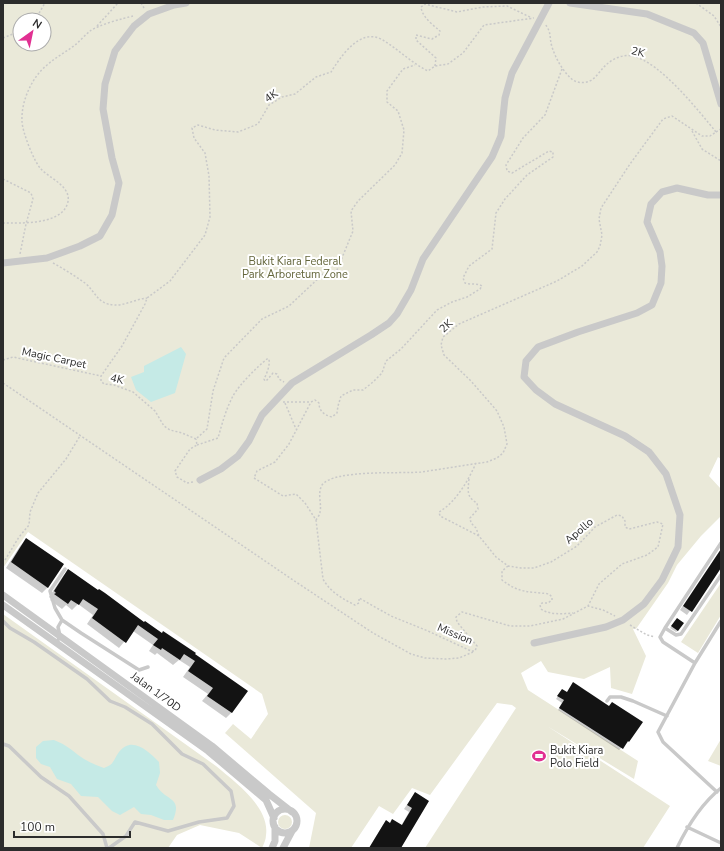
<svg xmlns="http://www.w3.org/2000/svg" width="724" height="851" font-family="'Nunito Sans',sans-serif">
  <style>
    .green { fill: #eae9d9; fill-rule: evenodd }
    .water { fill: #c5eae6 }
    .shadow { fill: #0003 }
    .building { fill: #131313 }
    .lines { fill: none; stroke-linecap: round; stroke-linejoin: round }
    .path { stroke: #c9c9c9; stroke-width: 1.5; stroke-dasharray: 2 2; stroke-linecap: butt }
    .lane { stroke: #c9c9c9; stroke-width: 3.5 }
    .street { stroke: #c9c9c9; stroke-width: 7 }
    .labels { text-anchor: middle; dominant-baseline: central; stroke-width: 4; stroke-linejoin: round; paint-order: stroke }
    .street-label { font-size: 11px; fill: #2c2c2c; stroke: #fff }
    .park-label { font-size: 11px; fill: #64663b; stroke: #fff }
    .poi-label { font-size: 11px; fill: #2c2c2c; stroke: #fff; text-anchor: start }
  </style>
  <rect width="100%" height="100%" fill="#fff"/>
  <path class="green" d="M3,3H721V459L718,457L709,476L721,489V516L701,536L677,565L668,583L636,629H633L646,656L632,694L611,688L610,667L584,679L548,672L541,661L521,673L528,690L638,761L634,779L547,726L670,806L643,848H425L516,708L512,705L497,703L430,795L412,788L393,814L379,806L351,848H309L316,813L225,733L233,724L251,739L268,714L262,694L28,532L3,568ZM20,20H44V44H20Z
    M721,583V615L698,653L681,642Z
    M3,614L216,766C235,782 270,807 266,835C266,839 264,844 262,848L239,833L200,825L177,835L168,848H3Z
    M721,739V766L708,761Z
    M278 822a7 7 0 1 1 14 0a7 7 0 1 1-14 0Z"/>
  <path class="water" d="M181,347L186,354L175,393L151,402L136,390L131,377L144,372V366Z
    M54,740C67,745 71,750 81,757C88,762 96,765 104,768C115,764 113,760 119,752C132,735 149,752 159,762L160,773L156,785C166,802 183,796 173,820H164L151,815L141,814L134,807L120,815L112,811L98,797L81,796L71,784L57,779L50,767L41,764L36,758V747L43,741Z"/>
  <path class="shadow" d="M26,540L48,587L42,593L6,568L20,546Z
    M721,549V567L687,615L680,610Z
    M68,570L144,624L194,654L232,712L226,718L202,701L208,694L183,677L190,667L179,660L173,665L157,653L155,655L149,651L153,645L133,631L119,648L87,624L93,615L78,604L72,610L66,605L62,609L50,600L51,599L49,597L63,576Z
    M675,621L678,631L676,632L670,628Z
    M560,693L609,707L629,741L619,750L558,710L562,703L556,699Z
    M415,793L428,801L400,848H369L383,825L386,821L390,823L401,826L409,812L404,809Z"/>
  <path class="building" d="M26,538L64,564L48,588L11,562Z
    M721,549V568L692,612L683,606Z
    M68,569L98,590L99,589L105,593L144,622L145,621L162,633L163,631L196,653L195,654L248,691L232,713L207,696L213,688L188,671L195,661L184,654L180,660L162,648L161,650L153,645L158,639L138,625L126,643L92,618L98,609L83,599L79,605L71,600L68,604L54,594L56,593L54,591Z
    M677,618L684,623L678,631L671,626Z
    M573,682L609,706L612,702L643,722L629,742L628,741L623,749L559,708L564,700L557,696L562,689L567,692Z
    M415,792L429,801L401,848H369L386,820L390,823L392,819L402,825L412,808L407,805Z"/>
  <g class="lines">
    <path class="path" d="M141,3L144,8
      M696,3L714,16L721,27
      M35,20L45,3
      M97,26L118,3
      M3,38L20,31
      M435,66L436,58L416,40V35L432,39L439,35L440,31C433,25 422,17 421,7L425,4L457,12L483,7L507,6L532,18
      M562,69L545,115L523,138L506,165L507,171L512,173L549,151L553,152V157L527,175L505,199L496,213L492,249L469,266L463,278L465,283C471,285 478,283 482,286L480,289L467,297L452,302L437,310L401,349L386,361L382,373L373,382L363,390H353L341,396L338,406L337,413L332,417C324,415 319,411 319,403L315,400L311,402L289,444L275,462L257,471L254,478L283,496L296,494L305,503L316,520L323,579C330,592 343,599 355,605L359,603V598L391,616L428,631L471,651H475L477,646L457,622L456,617L462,612L510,626H530L563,619L588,606L603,610L615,616
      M692,131L702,149L721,161
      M716,132L721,129
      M3,179L31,193L33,199L26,224L20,254
      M3,223C20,223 59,225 67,205C74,187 50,179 41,169C34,162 22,131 22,121C21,101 32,77 47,65C56,57 66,52 75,45C80,41 85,35 90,31C98,25 124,18 133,16
      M53,263C64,269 75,276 85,283C96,292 97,304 114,305C124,306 136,299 147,298
      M3,360L13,357L22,359L101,376
      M3,383L296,582L373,633L411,654L425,658L446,659L459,658L473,652
      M283,402H311
      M285,403L296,429
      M197,438L207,429L213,391L224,358L262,319L289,306L323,274L337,270L353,231L351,211L358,201L395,165L402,153L404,130L398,111L387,102V91L403,69L415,65
      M196,439L182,433L170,430L164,426L155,411L133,392L114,385L104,384L101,381V376L122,346L145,304L147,298L170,281L205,235L210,217L209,176L205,153L194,138L192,128L198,125L215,130L238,132L258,124L269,105L282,97L295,94L316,77L331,72C340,58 359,28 381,39C397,48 410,62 428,71L435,66L448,64L463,53L484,25L534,18
      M197,445L218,438C222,424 226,409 233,396C239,385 257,367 267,359H269C270,366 267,373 264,379L265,381L267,380L273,373L277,374L279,379L284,382
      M476,463C468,481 456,502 439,512L440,516L479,536L496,557L508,566L521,568H534L551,562L577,546L595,527L617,515L622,516L625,521V527L629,529L657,522L663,524L658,547L647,555L622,564L599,584L588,606
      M469,479C468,490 466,497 477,503L478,509L470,518L471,523L476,528L479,536
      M193,482L187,483L177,477L175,471L190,449L197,445L196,439
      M316,520C317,518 320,515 320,512C322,504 317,494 322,485C334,469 401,474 421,472C443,469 465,465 487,462L497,458L503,453L507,444L504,427L497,411L471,381L444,355L441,345L443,337L459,324L557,281L582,266L597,252L600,246L602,235L599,219L601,208L630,164L663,119L672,116L702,136H710L716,132C698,110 661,63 633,56C622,54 611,59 603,68C600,71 597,76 593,79C588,83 579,84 573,80C563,72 556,59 552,47C549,37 552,33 545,24
      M5,560L19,537L29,525L30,512L38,493L66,459L80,436
      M508,566L502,571V580C520,594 529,591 549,594L552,597V600L548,603H542L540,605L541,609C550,615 562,614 573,613
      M630,625L647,635L655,637"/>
    <path class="lane" d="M65,569L50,591L55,608L62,620L81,633L139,670L148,667
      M3,621L10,628L34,642L87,679L110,701L125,707L152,724L182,754L203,764L231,791L234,806L227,818L199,822L168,831L135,822L126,836L109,848
      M665,628L676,635L681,634L721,575
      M57,642L60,636L58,627L62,620
      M695,663L663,642L660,637L665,628L721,543
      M607,701L610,697H621L633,701L667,716
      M3,744L9,746L41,777L69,796L103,834L107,848
      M717,792L663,742L658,732L695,663L721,621
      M687,827L721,843
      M677,848C688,825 701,804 721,788"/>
    <path class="street" d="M570,3L647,14L694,33L703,43L721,104
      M3,263L47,258L80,246L100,236L112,215L119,183L112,158L103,109L105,84L115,51L134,26L149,14L174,5L186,3
      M200,480L221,469L238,456L249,441L262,415L292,383L371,335L389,323L397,314L411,290L423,259L492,157L501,136L505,98L512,73L549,3
      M3,595L212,746L269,794L292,812
      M3,605L208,751L266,800L274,818
      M534,643L606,627L623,620L644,604L662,580L678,547L680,515L666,474L649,452L625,436L555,404L536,390L524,377L526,361L538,347L578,332L637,313L652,305L661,283L662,266L660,252L647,222L651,204L662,192L677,188L708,195H721
      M273 821a12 12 0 1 1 24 0a12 12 0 1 1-24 0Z
      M272,848L275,841V827
      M283,848L292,831"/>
  </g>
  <defs>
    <g id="stadium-bare" transform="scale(1.08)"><path d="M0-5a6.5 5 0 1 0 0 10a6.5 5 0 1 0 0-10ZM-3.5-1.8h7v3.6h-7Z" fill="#e13092" stroke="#fff" stroke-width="2.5" paint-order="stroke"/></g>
  </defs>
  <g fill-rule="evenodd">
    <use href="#stadium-bare" x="539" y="756"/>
  </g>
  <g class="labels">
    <g class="street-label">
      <text transform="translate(638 52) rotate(15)">2K</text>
      <text transform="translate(271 96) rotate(-35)">4K</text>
      <text transform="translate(446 326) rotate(-43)">2K</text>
      <text transform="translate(54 358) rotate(12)">Magic Carpet</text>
      <text transform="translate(117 379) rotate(15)">4K</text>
      <text transform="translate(579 531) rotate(-41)">Apollo</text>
      <text transform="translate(455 634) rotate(23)">Mission</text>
      <text transform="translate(156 692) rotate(36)">Jalan 1/70D</text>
    </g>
    <g class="park-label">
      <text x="295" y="261">Bukit Kiara Federal<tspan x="295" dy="13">Park Arboretum Zone</tspan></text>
    </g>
    <g class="poi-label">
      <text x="550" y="750">Bukit Kiara<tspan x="550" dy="13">Polo Field</tspan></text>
    </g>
  </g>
  <rect width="724" height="851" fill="none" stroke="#2c2c2c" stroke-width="8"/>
  <g transform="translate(32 32) rotate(33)"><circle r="19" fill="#ffffff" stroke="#ababab"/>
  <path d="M0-3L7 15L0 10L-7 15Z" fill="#e13092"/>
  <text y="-6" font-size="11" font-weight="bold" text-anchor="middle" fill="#2c2c2c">N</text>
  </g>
  <path d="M14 831v6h116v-6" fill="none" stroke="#2c2c2c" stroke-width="2"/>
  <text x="20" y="831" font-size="12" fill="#2c2c2c" stroke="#ffffff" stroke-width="3" paint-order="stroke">100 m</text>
</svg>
